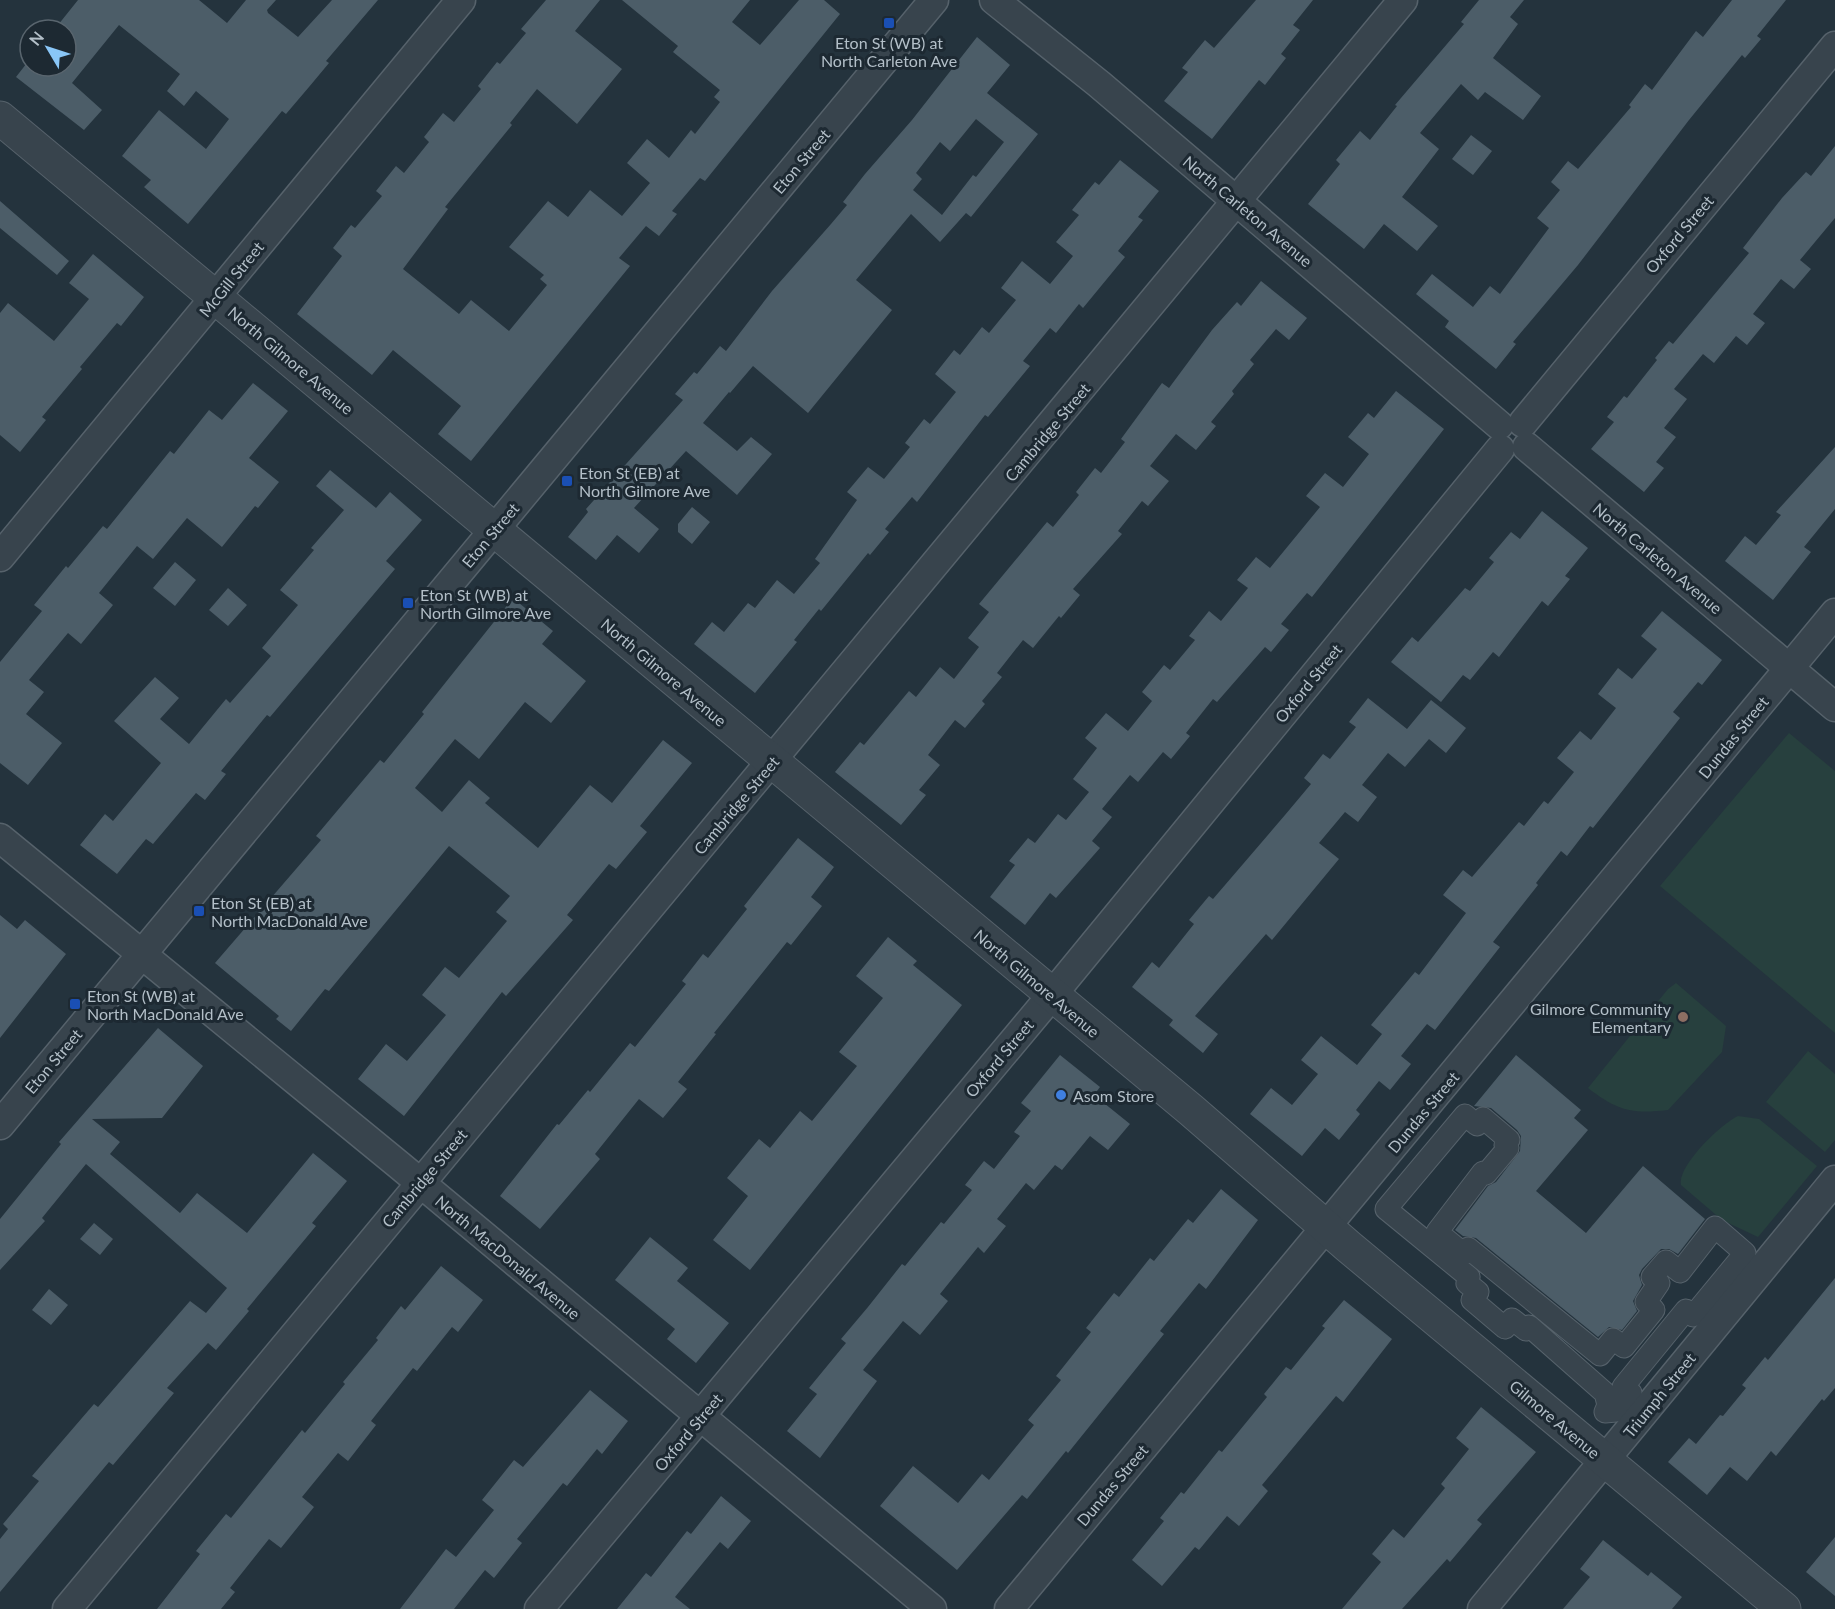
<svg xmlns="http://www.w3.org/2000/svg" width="1835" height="1609" font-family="Lato,sans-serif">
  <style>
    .green { fill: #27403e }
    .building { fill: #4c5d68; fill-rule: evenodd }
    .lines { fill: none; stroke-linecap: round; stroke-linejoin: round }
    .pedestrian-casing { stroke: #56626b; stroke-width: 23 }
    .minor-casing { stroke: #56626b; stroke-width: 31 }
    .tertiary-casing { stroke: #56626b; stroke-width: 35 }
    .pedestrian { stroke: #38444d; stroke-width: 21 }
    .minor { stroke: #38444d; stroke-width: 28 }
    .tertiary { stroke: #38444d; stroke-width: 33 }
    .transit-dot { fill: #1a4fb4; stroke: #1d2932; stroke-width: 2 }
    .education-dot { fill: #8d6e63; stroke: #1d2932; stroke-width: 2 }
    .shop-dot { fill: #3f7fe0; stroke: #1d2932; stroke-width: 2 }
    .labels { text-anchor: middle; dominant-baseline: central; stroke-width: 6; stroke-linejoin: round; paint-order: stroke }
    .poi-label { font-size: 16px; fill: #b3bfc8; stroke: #1d2932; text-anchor: start }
    .street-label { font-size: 16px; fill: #b3bfc8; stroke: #1d2932 }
  </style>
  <rect width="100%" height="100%" fill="#24333d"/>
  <path class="green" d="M1789,733L1835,771V1033L1660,886Z
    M1676,983L1726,1026L1722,1052L1668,1110C1631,1114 1618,1111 1588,1088L1668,989Z
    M1808,1051L1835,1074V1140L1825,1152L1766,1102Z
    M1738,1116L1759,1119L1817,1166L1758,1237L1722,1220L1681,1185C1677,1166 1721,1124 1738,1116Z"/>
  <path class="building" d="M78,0H199L227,23L246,0H276L267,10L268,13L298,37L332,0H378L326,61L329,63L309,87L286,114L282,111L188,224L144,187L151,180L122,156L159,110L206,149L229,119L196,91L184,106L167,91L180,74L119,25L72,83L102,110L84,130L16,77L30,59V66H66V30H54Z
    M546,0H600L575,31L622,69L577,124L537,89L510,123L512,125L445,207L448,209L403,269L459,314L471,300L509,331L547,285L540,279L544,275L509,247L548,201L568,217L590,190L622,216L650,183L627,163L647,139L669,158L691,130L695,134L720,102L714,97L720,90L673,52L678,46L622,0H750L732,22L760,45L799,0H824L840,14L705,181L700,178L672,211L677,214L659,236L646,226L619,258L630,266L471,461L438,434L461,406L393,350L372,375L297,314L342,256L333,248L351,225L355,228L382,196L376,191L396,166L404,173L429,142L424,137L443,113L454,122L481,89L478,86L497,62L500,64L526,33L521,29Z
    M1256,0H1313L1293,25L1300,30L1281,54L1286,58L1265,85L1259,80L1212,139L1164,101L1188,72L1182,68L1205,40L1214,48Z
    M1479,0H1524L1510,17L1518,24L1493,58L1541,96L1523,120L1485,92L1478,100L1461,84L1420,133L1439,149L1402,197L1438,226L1417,251L1384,224L1364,249L1308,204L1340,164L1336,160L1360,131L1370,140L1397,106L1395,105L1464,24L1461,22Z
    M1732,0H1786L1757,36L1761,39L1745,58L1742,55L1689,120L1578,265L1513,342L1516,344L1496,369L1445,327L1449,321L1416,294L1432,274L1473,307L1490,286L1500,294L1549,228L1537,218L1560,190L1551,182L1568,161L1578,169L1631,107L1629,105L1645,84L1652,90L1696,31L1703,37Z
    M977,37L1010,65L987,93L1038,134L971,217L966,213L940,242L911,214L856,280L892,310L808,413L753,366L730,393L729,392L703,423L737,451L751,437L772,454L737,495L686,451L634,508L659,529L639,553L617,535L596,560L568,537L588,512L586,509L683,400L675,394L694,372L697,374L720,346L726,351L772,291L831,224L847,205L843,202L865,174L912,120ZM976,119L1004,142L976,177L973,175L942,215L913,190L922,179L916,173L940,142L950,151Z
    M1471,135L1492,151L1473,175L1452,159Z
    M1835,146V218L1800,260L1811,269L1794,289L1781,279L1753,314L1765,323L1747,345L1736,336L1714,363L1703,354L1674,389L1687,399L1664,428L1676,437L1656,462L1664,468L1644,492L1591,449L1614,422L1607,417L1624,396L1627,398L1657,360L1655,358L1669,341L1673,344L1749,253L1743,248L1782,198L1806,172L1811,176Z
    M1120,160L1159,191L1138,217L1143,220L1118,251L1125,257L1083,308L1079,304L1056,333L1050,328L1023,361L1030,366L988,417L985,415L917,502L912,497L885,529L889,532L870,555L868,553L821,611L819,609L794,640L797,642L755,693L694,644L712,622L724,632L748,603L755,608L777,580L794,594L820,563L815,559L857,500L847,492L868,467L884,479L910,447L905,443L924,419L930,424L956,392L935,374L954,350L960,355L982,327L989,333L1016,300L1001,288L1022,261L1050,284L1073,256L1056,242L1079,215L1072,210L1095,182L1099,185Z
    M0,201L69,261L57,275L0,228Z
    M93,254L144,297L121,326L117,323L80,367L82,369L42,417L46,420L20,452L0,435V313L8,303L54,341L89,299L69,283Z
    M1261,281L1307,318L1289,340L1276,329L1250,360L1254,364L1232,391L1234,394L1211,422L1216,426L1196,450L1176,434L1150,466L1169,481L1148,506L1142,501L1118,531L1122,534L1073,589L1080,595L1061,618L1059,616L1033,648L1023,640L997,673L1002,677L982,701L985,704L965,728L955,720L928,755L940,765L919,790L926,795L901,825L835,772L860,742L864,745L909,691L916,697L940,667L954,679L979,647L968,638L989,612L979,604L1047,522L1053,527L1079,495L1076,492L1095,468L1101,473L1125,442L1121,439L1162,383L1169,388L1212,330L1237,302L1241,306Z
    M253,383L288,411L249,458L279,482L258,508L255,506L222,547L187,518L153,559L137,546L99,593L113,605L81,644L68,633L29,680L44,692L26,714L62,743L28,785L0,763V662L42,611L34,605L66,566L68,568L103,526L107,529L170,451L174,454L209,410L222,420Z
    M1396,391L1444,429L1312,597L1307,593L1281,624L1289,630L1271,652L1265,647L1217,702L1213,699L1186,733L1190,736L1171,759L1163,752L1138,782L1130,775L1102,809L1112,817L1092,841L1100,848L1056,898L1050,893L1025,925L990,897L1015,865L1009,861L1028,838L1035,843L1058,814L1066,820L1089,792L1073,779L1097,748L1085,738L1106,713L1128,731L1152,701L1142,692L1164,665L1170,670L1195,640L1189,636L1209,611L1221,621L1248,588L1237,580L1256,557L1270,568L1320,507L1306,496L1325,473L1343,487L1369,454L1348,437L1368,413L1374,418Z
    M1835,447V509L1804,547L1811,552L1773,600L1725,561L1745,536L1756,545L1781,515L1776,512Z
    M330,470L376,508L390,492L422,520L386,561L395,569L270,717L267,715L221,771L226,774L205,800L196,793L153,844L146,839L117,874L80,845L105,814L113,821L161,763L114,721L155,677L179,698L160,719L189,744L226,699L230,703L271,656L262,648L298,605L280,590L314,550L311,548L344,510L316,486Z
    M692,507L710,522L692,544L678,532V524Z
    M1542,511L1588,548L1565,576L1570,579L1548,606L1542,601L1499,657L1493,652L1470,680L1463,675L1441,702L1391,662L1412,637L1418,642L1465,588L1470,591L1494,562L1489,558L1511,532L1520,539Z
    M175,562L196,580L175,606L153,588Z
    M228,588L247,605L228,626L209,610Z
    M513,598L553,631L542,644L586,681L551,723L525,702L479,759L455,739L415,788L442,812L469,780L490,798L485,803L538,848L590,785L612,803L663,740L692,763L640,826L647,832L616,869L609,864L567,915L573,920L506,996L502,992L404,1116L358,1079L386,1044L407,1061L446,1015L422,995L445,967L459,978L507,921L496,912L510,896L449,846L329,991L325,989L291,1031L276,1019L279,1016L215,963L321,840L316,836L353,792L380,760L384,763L424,714L422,712Z
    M1662,611L1722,660L1702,685L1698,682L1673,712L1680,718L1593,828L1590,826L1567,856L1561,851L1536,883L1538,885L1493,942L1500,947L1435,1030L1427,1024L1401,1056L1411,1064L1390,1090L1379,1081L1356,1110L1360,1114L1339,1140L1325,1128L1302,1156L1250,1114L1271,1088L1292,1105L1318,1074L1301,1060L1321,1036L1357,1065L1382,1034L1371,1025L1415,972L1419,975L1466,913L1443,895L1463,870L1472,877L1519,822L1524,826L1544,801L1548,804L1574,772L1557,758L1580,731L1591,740L1616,708L1598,694L1618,668L1632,679L1657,649L1641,636Z
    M1368,698L1407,729L1431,700L1466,728L1446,753L1429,739L1405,767L1388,753L1362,785L1377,797L1358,822L1345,812L1319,843L1339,859L1272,940L1266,934L1195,1016L1218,1034L1203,1053L1169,1025L1173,1020L1132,987L1152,962L1159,968L1194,924L1189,920L1209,896L1213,899L1285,815L1311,784L1304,778L1323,754L1330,759L1356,727L1349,722Z
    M798,838L834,867L811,897L822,906L791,945L787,942L714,1033L716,1034L678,1082L687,1089L663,1118L639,1099L595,1154L600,1159L540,1229L500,1196L557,1124L559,1125L588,1090L590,1092L630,1043L635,1047L686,984L682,981L703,954L708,958L747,909L744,906Z
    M0,915L17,929L25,920L66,954L0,1038Z
    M888,937L917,961L913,965L962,1005L750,1270L713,1240L748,1196L727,1178L759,1139L770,1148L800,1111L812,1121L857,1066L839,1052L883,998L856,976Z
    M158,1028L203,1066L162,1118L92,1119L120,1142L110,1154L180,1213L197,1193L247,1233L313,1153L347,1181L312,1223L316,1226L247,1309L249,1311L216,1350L208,1343L167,1388L174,1393L113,1465L109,1462L0,1592V1539L8,1529L3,1524L39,1481L32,1476L94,1404L98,1407L190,1301L206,1313L227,1288L86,1164L42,1218L45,1221L0,1270V1219L61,1144L59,1142Z
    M1060,1055L1100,1087L1094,1095L1130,1124L1108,1150L1090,1136L1062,1170L1055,1165L1034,1190L1026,1183L997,1219L1006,1226L984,1253L978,1247L940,1294L948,1301L920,1335L903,1321L863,1370L877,1381L820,1458L787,1431L817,1394L809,1388L846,1343L841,1339L868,1307L902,1264L905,1266L941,1222L944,1224L972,1190L965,1185L984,1161L994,1169L1020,1136L1014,1132L1031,1111L1021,1103Z
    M1516,1055L1581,1110L1574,1118L1588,1130L1536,1191L1586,1233L1643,1166L1705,1219L1678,1254L1669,1249H1661L1642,1269L1639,1275L1642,1285L1633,1301L1637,1311L1622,1330L1609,1327L1598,1337L1476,1238L1463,1236L1455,1230L1488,1186L1496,1182L1520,1151L1521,1136L1517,1130L1491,1108L1474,1106Z
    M1221,1189L1258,1220L1206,1289L1199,1283L1160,1331L1164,1334L1068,1453L1066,1451L1027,1499L1022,1495L957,1570L880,1506L913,1466L958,1503L982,1474L989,1480L1034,1425L1028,1420L1061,1380L1056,1376L1091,1332L1086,1328L1114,1293L1119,1297L1150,1258L1154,1261L1188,1219L1193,1223Z
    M94,1223L113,1239L100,1255L80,1239Z
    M650,1237L688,1268L677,1281L729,1323L696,1363L667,1339L675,1329L615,1280Z
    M441,1266L483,1300L458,1332L452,1327L417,1371L413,1368L371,1421L376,1425L348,1461L338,1453L302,1497L314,1507L281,1548L269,1539L230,1588L235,1592L221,1609H157L200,1554L196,1551L226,1514L231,1518L302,1430L305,1433L345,1384L343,1382L378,1340L376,1338L401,1306L405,1310Z
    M1835,1278V1388L1824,1401L1822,1399L1776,1456L1771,1451L1747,1481L1730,1467L1707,1495L1668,1462L1689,1438L1696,1444L1720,1415L1723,1416L1746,1388L1742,1385L1765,1357L1768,1360Z
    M49,1289L68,1305L51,1325L32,1310Z
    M1344,1300L1392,1339L1343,1402L1336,1396L1262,1485L1268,1491L1239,1526L1227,1516L1199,1550L1195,1547L1162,1586L1132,1560L1164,1521L1160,1518L1181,1492L1184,1494L1219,1450L1222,1452L1267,1397L1264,1394L1286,1367L1291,1370L1325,1328L1322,1326Z
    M590,1390L628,1421L602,1454L597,1449L567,1486L563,1483L517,1539L522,1543L494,1578L485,1570L454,1609H400L446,1549L456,1557L494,1510L482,1500L514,1460L523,1467Z
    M1481,1407L1536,1452L1477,1520L1482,1524L1450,1562L1447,1559L1402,1609H1342L1381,1562L1372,1554L1393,1529L1404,1538L1445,1488L1441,1484L1469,1449L1456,1438Z
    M721,1496L751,1521L728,1549L720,1542L675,1597L690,1609H617L646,1573L651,1577L687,1531L691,1534Z
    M1835,1537V1596L1806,1572Z
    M1603,1540L1648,1576L1651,1572L1682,1597L1672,1609H1563L1590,1577L1580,1569Z"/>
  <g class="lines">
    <g class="pedestrian-casing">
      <path id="pedestrian" d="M1465,1115L1477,1125L1483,1118L1509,1140L1505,1145L1508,1148L1486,1174L1483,1172L1437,1232L1464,1254L1468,1248L1600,1355L1613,1339L1624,1347L1654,1310L1646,1302L1659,1283L1652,1277L1666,1261L1680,1272L1715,1227L1745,1253L1693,1316L1686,1310L1623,1387L1631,1393L1616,1411L1605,1412L1608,1405L1605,1393L1529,1326L1526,1330L1512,1319L1505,1328L1472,1300L1478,1292L1467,1283L1469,1277L1386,1209Z"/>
    </g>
    <g class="minor-casing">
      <path id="minor" d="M994,0L1099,84L1499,425
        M1523,423L1835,46
        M1527,447L1835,707
        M0,557L461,0
        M0,838L399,1165L932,1609
        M0,1125L934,0
        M67,1609L1403,0
        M539,1609L1052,995L1500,449
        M1009,1609L1835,613
        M1482,1609L1835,1180"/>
    </g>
    <g class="tertiary-casing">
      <path id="tertiary" d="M0,118L1191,1110L1349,1247L1784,1609"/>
    </g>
    <use href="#pedestrian" class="pedestrian"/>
    <use href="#minor" class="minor"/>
    <use href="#tertiary" class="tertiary"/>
  </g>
  <g class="transit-dot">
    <rect x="883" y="17" width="12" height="12" rx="3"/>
    <rect x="561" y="475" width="12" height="12" rx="3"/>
    <rect x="402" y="597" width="12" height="12" rx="3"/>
    <rect x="193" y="905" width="12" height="12" rx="3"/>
    <rect x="69" y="998" width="12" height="12" rx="3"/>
  </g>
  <circle class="education-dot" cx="1683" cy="1017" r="6"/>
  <circle class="shop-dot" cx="1061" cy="1095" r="6"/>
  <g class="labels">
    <g class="poi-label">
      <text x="889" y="42" text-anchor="middle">Eton St (WB) at<tspan x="889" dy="18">North Carleton Ave</tspan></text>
      <text x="579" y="472">Eton St (EB) at<tspan x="579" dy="18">North Gilmore Ave</tspan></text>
      <text x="420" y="594">Eton St (WB) at<tspan x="420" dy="18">North Gilmore Ave</tspan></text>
      <text x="211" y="902">Eton St (EB) at<tspan x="211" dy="18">North MacDonald Ave</tspan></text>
      <text x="87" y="995">Eton St (WB) at<tspan x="87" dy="18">North MacDonald Ave</tspan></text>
      <text x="1671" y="1008" text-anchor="end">Gilmore Community<tspan x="1671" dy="18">Elementary</tspan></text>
      <text x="1073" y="1095">Asom Store</text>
    </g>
    <g class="street-label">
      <text transform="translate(801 161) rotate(-50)">Eton Street</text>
      <text transform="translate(1248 211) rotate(40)">North Carleton Avenue</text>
      <text transform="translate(1679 234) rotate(-50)">Oxford Street</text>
      <text transform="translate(231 279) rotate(-51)">McGill Street</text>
      <text transform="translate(291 360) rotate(40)">North Gilmore Avenue</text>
      <text transform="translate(1047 432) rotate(-50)">Cambridge Street</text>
      <text transform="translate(490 535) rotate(-50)">Eton Street</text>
      <text transform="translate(1658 558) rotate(40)">North Carleton Avenue</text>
      <text transform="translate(664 672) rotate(40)">North Gilmore Avenue</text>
      <text transform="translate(1308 683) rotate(-51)">Oxford Street</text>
      <text transform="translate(1733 737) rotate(-51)">Dundas Street</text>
      <text transform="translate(736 805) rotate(-50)">Cambridge Street</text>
      <text transform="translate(1037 983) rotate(40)">North Gilmore Avenue</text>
      <text transform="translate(999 1058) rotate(-50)">Oxford Street</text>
      <text transform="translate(53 1061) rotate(-50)">Eton Street</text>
      <text transform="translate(1423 1112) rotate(-50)">Dundas Street</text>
      <text transform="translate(424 1178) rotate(-50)">Cambridge Street</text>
      <text transform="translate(508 1257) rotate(40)">North MacDonald Avenue</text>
      <text transform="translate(1659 1395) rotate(-51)">Triumph Street</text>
      <text transform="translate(1555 1419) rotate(40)">Gilmore Avenue</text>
      <text transform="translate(688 1432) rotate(-50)">Oxford Street</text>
      <text transform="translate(1112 1485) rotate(-50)">Dundas Street</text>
    </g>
  </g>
  <g transform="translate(48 48) rotate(309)"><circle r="28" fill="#1d2932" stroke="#59656e" stroke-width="1.5"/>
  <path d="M0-4.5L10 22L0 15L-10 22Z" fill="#89c6f7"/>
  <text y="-9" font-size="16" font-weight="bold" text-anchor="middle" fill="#b3bfc8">N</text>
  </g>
</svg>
